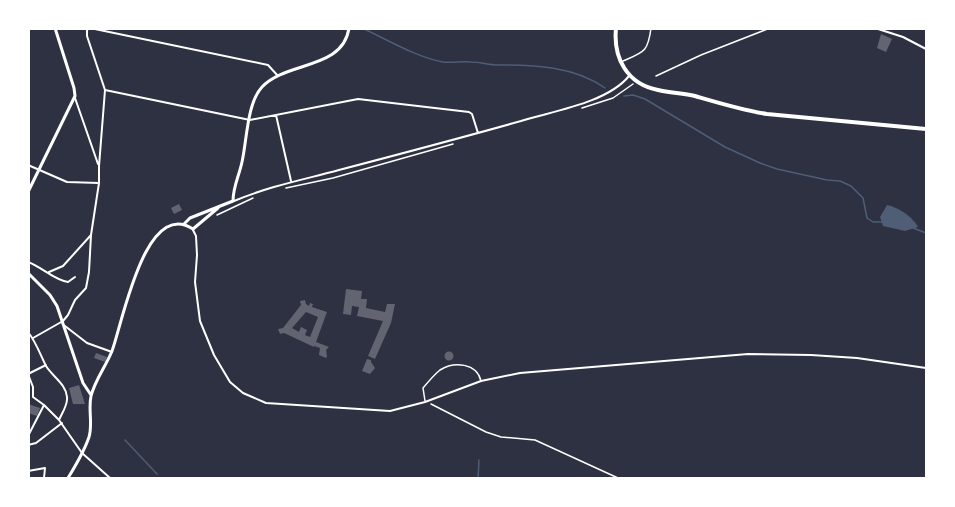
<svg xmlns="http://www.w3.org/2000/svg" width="955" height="507" font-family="'Noto Sans',sans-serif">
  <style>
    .water { fill: #4f5d75 }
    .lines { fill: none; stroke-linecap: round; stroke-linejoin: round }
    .stream { stroke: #4f5d75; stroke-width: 1.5 }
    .building { fill: #626471; fill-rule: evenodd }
    .path { stroke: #fff; stroke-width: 1.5 }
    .service { stroke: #fff; stroke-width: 1.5 }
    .minor { stroke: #fff; stroke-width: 2 }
    .tertiary { stroke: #fff; stroke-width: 3 }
    .secondary { stroke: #fff; stroke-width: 4 }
  </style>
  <rect width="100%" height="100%" fill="#2d3142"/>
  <path class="water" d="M887,205C898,207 913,217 918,227L905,231L883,226L880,217Z"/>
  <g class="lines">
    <path class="stream" d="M362,28C388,40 416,57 443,62C453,63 462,61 471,62C480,62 489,65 498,65C534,65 574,66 605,88
      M624,96L633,95L645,99L725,147L760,163L777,169L827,180L840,181L851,186L863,198L867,218L873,222H882
      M913,228L926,233
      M125,440L157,474
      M478,478L479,460"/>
  </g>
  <path class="building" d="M881,34L892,39L886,52L877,48Z
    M179,204L182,210L174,214L171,208Z
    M346,289L362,291L361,299H367L366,308L385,312L387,304H395L391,323L375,359L368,356L383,321L357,316L359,307L352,306L351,315L343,314Z
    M305,300L306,304L309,306L310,303L313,304L312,307L327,312L316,342L329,347L326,350L327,356L326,358L319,355L320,348L314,346V347L284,333L280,334L278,329L283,328L301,305L300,301ZM306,312L318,317L310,337L305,335L307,330L301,327L299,332L292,328Z
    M444.5 356a4.5 4.5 0 1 1 9 0a4.5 4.5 0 1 1-9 0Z
    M96,353L107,357L105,362L94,358Z
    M367,359L371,360V362L375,368L370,374L362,371Z
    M79,385L85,404H73L69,388Z
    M28,404L40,408L37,416L28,413Z"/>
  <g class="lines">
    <path class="path" d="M656,76L701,55L770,28
      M582,108L613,98L633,84
      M286,188L333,178L453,144
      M217,215L253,198
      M431,404L486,432L501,437L535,440L618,478"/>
    <path class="service" d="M623,61C644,52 648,52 651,28
      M425,401L423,388C428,382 434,375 440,370C454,361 477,363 481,381"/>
    <path class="minor" d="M90,28L268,65L278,76
      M875,28L903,37L926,49
      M105,90L250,120L358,99L469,112L472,114L478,133
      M75,98L98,164
      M276,115L291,181
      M28,165L67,182L99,183
      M234,201C270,186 302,180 339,170C400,154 461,138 521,121C553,111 607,103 629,76
      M193,230L196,236L197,255L195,282L200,321L214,355L230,382L243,393L266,403L390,411L425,402L481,381L520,373L748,354L811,355L857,358L926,368
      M28,262C42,267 54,280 68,282L75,277
      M49,272L63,266L91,235
      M65,326L87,343L112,352
      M28,332C36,342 40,354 46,366C53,377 66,384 67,397C68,405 62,413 59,420
      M33,338L63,321L68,315L75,300L86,288L89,272L91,235L99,183V166L105,90L87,36V30L89,28
      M28,374L33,387V397
      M28,374L46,365
      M33,397L44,405L59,420L82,453L110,478
      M28,436L44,405
      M28,445L36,443L62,423
      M28,471L45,468L44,478"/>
    <path class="tertiary" d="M28,192L75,96L74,88L55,28
      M184,224L190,218L233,201C233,187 239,176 242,162C247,140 247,103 262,87C286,61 343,70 349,28
      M28,273L50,295L57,306L83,383L91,395
      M68,478C76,465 84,452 89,437C93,424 88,410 91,396C95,380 106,366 112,351C122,325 145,197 193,229L218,208"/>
    <path class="secondary" d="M616,28C613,58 627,84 658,90C670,93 683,93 695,96C719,103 742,110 767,114L926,129"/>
  </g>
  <rect width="955" height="507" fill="none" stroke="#ffffff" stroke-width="60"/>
</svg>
